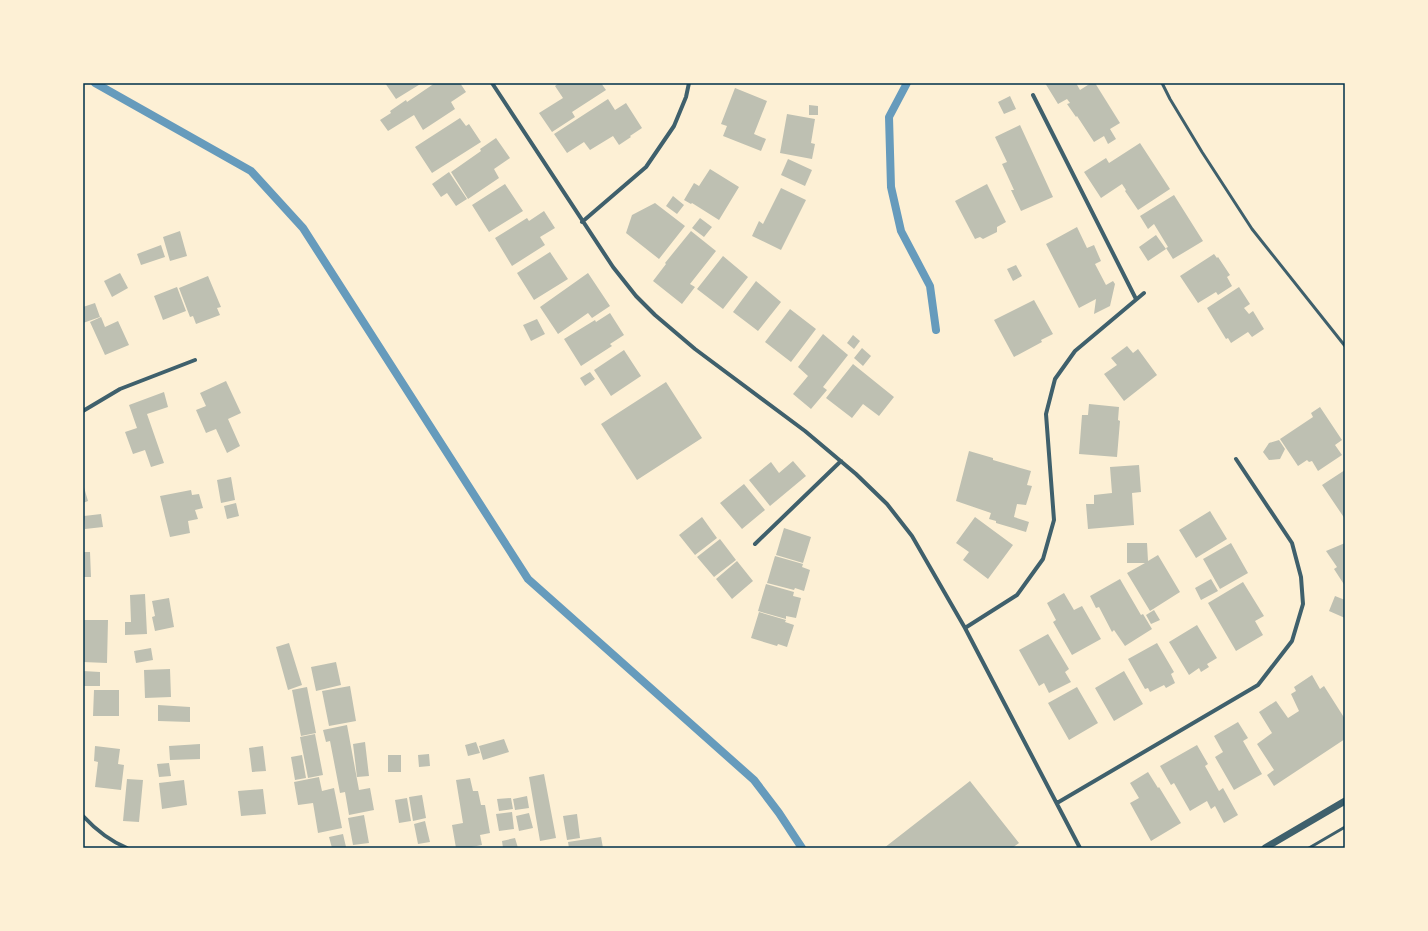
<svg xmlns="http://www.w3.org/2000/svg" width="1428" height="931" font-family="Mulish,sans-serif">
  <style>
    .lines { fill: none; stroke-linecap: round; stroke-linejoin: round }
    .stream { stroke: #669bbc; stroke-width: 8 }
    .building { fill: #bec0b2 }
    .service { stroke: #3f606c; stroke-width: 3 }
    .minor { stroke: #3f606c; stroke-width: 4 }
    .tertiary { stroke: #3f606c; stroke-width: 7 }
    .neatline { fill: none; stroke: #003049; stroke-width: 1.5 }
  </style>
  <rect width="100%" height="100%" fill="#fdf0d5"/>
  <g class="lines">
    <path class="stream" d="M95,83L251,171L303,228L528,579L754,780L779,813L802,848
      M907,83L889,117L891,187L901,231L930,286L936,330"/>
  </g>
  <path class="building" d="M385,83H422L396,99Z
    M435,83H460L466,92L451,102L455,109L423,130L414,115L388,131L380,120L391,113L390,111L406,100L407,102Z
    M559,83H601L606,90L572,112L575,117L552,132L539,113L563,98L555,86Z
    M1045,83H1076L1080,90L1091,83H1095L1120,123L1110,129L1116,139L1108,144L1104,136L1094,142L1077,116L1076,117L1067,104L1070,103L1067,99L1058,104Z
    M735,88L767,101L754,134L766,139L761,151L723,136L727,126L721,124Z
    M1010,96L1016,109L1004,114L998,102Z
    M608,99L615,110L626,103L642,128L630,136L631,137L619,145L613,136L590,150L584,142L567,153L554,134Z
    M809,105L818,106V115H809Z
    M787,114L815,119L811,143L815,144L812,159L780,153Z
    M460,118L466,126L469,124L481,142L432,173L415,147Z
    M1020,125L1053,197L1021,211L1011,190H1014L1002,164L1007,162L995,137Z
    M496,138L510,158L494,169L499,178L468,199L451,172L481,151L480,149Z
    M1140,143L1170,189L1138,210L1125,191L1126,190L1122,184L1101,198L1084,172L1106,158L1109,163Z
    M788,159L812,170L805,186L781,175Z
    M710,169L739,187L719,220L692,203L691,204L684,200L694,183L699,186Z
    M449,172L467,199L456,206L447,193L441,197L432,184Z
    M505,184L523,211L489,232L472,205Z
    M987,184L1006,222L997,227V232L983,239L980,237L975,239L955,201Z
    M781,188L806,200L781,250L752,236L759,221L763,224Z
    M1174,195L1203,241L1173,259L1166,248L1168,247L1154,224L1148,229L1140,216Z
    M673,196L684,205L677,214L666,206Z
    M655,203L685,226L659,259L626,233L632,215Z
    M544,211L555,228L540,237L545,245L512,266L495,238L527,218L529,221Z
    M700,218L712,227L704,237L692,228Z
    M1077,227L1087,248L1094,245L1101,261L1095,264L1106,285L1113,281L1115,284L1110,306L1094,314L1096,299L1079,308L1046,244Z
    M180,231L187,256L170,261L163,237Z
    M691,231L716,251L690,284L695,287L682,304L653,281L666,264L665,263Z
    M1156,235L1166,249L1148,261L1139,247Z
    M161,245L165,257L141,265L137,254Z
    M550,252L568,279L534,300L517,273Z
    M1214,254L1217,258L1218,257L1230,275L1227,277L1232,286L1218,295L1216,292L1198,303L1180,276Z
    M723,256L748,277L723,309L697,289Z
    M1016,265L1022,276L1013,281L1007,269Z
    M120,273L128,288L112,297L104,281Z
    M588,273L610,306L592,318L588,313L558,334L540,307Z
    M208,276L221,307L217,308L220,315L196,324L193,316L190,317L179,288Z
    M756,281L781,302L758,331L733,312Z
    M177,287L186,311L163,320L154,296Z
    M1239,287L1250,304L1244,308L1249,314L1253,311L1264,329L1252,337L1248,332L1231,343L1228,338L1226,339L1207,308Z
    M1034,300L1053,334L1041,340L1042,342L1014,357L994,320Z
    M95,303L100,317L83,323V307Z
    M790,309L816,329L791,362L765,342Z
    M610,313L624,335L610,344L612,346L581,366L564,339L595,320L596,322Z
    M101,317L105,327L118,321L129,345L105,355L90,322Z
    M537,319L545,334L531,341L523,325Z
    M823,334L848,355L823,387L827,390L811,409L793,394L808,376L798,367Z
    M853,335L860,341L854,349L847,343Z
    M1127,346L1133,353L1138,349L1157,375L1124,401L1104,374L1117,365L1111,358Z
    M862,348L871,356L863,366L854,358Z
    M624,350L641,376L611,396L594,370Z
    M853,364L894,397L879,416L863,404L852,418L826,398Z
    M590,372L595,379L585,386L580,378Z
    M226,381L241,413L228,419L240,446L227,453L216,429L206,433L196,410L206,406L200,393Z
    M666,382L702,438L637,480L601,424Z
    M164,392L168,407L147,414L164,463L151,467L145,450L133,454L125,432L137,428L129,405Z
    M1089,404L1119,407L1118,420L1120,421L1117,457L1079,454L1082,415H1088Z
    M1320,407L1342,440L1335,445L1342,455L1318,471L1312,461L1309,462L1307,460L1298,466L1280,439L1313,417L1311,413Z
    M1279,440L1285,449L1280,459L1269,460L1263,452L1269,443Z
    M969,451L993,458V460L1031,471L1027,485L1032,486L1026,505L1017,504L1014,517L1029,522L1026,532L996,523V521L989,519L991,513L956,501Z
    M793,461L806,476L770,506L749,480L771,462L779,473Z
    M1139,465L1141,492L1132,493L1134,525L1088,529L1086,504H1094V495L1112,493L1110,467Z
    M1345,470V519L1322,485Z
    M231,477L235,500L221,503L217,480Z
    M83,484L88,501L83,503Z
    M744,484L765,510L742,529L720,503Z
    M191,490L192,495L199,494L203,508L195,510L198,519L188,521L190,533L170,537L160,496Z
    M236,503L239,516L227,519L224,506Z
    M1210,511L1227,539L1196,558L1179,530Z
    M101,514L103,527L85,529L84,516Z
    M702,517L717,538L695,555L679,535Z
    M975,517L1013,545L988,579L963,560L969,552L956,543Z
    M784,528L811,537L803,563L776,555Z
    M720,539L736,560L714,577L697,557Z
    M1127,543H1147L1148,561L1158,555L1180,592L1150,611L1127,573L1145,563H1127Z
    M1231,543L1248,573L1220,589L1203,559Z
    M1345,543V586L1334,569L1337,567L1326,551Z
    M83,552H90L91,577H83Z
    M775,556L803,564L802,567L810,570L804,591L795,588L794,590L767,583Z
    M737,561L753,581L732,599L716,579Z
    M1120,579L1141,615L1143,614L1152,629L1125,646L1114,630L1112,632L1099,607L1096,608L1090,596Z
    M1211,579L1218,591L1201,600L1195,588Z
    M1243,582L1264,616L1255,621L1263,635L1236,651L1208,603Z
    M766,584L794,592L793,596L801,598L796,618L786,616V619L758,611Z
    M1064,593L1074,610L1082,606L1101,639L1072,655L1053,622L1056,620L1047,603Z
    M145,594L147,634L125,635V622H131L130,595Z
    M1335,596L1345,600V618L1329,611Z
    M169,598L174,627L155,631L152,617L155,616L152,601Z
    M1154,610L1160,620L1151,624L1146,615Z
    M759,612L786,620L785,622L794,625L787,647L778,644L777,646L751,638Z
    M83,620H108L107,663L83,662Z
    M1197,625L1217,658L1207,664L1209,667L1201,672L1199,668L1189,675L1169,642Z
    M1048,634L1069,669L1065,672L1071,682L1049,693L1044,683L1039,686L1019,650Z
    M289,643L302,685L288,690L276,647Z
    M1157,643L1174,672L1171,674L1175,683L1166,688L1164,685L1150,692L1148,688L1145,689L1128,659Z
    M151,648L153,660L136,663L134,651Z
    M336,662L341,685L316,691L311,667Z
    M170,669L171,697L145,698L144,670Z
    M83,671L100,672V686H83Z
    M1124,671L1143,704L1114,721L1095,688Z
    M1312,675L1320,689L1324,686L1345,719V739L1274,786L1267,775L1274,770L1257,744L1272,733L1259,712L1276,701L1288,718L1299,711L1291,694L1296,691L1294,687Z
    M350,686L356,721L329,726L322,691Z
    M307,687L316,733L301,736L292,690Z
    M1077,687L1098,723L1069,740L1048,703Z
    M94,690H119V716H93Z
    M158,705L190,707V722L158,721Z
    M1238,722L1248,738L1243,741L1262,774L1234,790L1215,757L1223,752L1214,736Z
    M347,725L359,790L370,788L374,810L349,815L345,792L340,793L330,741L326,742L323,730Z
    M315,734L323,775L308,778L300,737Z
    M504,739L509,752L483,760L479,746Z
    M365,742L369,776L357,777L353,744Z
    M476,742L480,753L468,756L465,745Z
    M200,744V759L170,760L169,746Z
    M1197,745L1208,764L1205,766L1219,791L1223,788L1238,815L1224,823L1215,806L1211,809L1207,801L1190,811L1174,783L1171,785L1160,766Z
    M95,746L120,749L118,764L124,765L121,790L95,787L98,762L94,761Z
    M263,746L266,771L252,772L249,748Z
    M429,754L430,766L419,767L418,755Z
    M302,755L306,778L295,780L291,757Z
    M388,755H401V772H388Z
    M169,763L171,776L159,777L157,764Z
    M1148,772L1158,788L1159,787L1181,823L1151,841L1130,803L1139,798L1130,783Z
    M544,774L556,838L540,841L529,777Z
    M319,777L322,791L334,788L342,828L318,833L313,803L298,805L294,782Z
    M470,778L473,791H478L481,805H485L490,833L480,835L482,845L466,848H456L452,825L463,823L456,780Z
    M127,779L143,780L139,822L123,821Z
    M184,780L187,805L162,809L159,783Z
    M970,781L1019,843L1012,848H884Z
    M263,789L266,814L241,816L238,791Z
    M422,795L426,818L413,821L409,797Z
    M527,796L529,808L515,810L513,799Z
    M407,798L411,821L399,823L395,800Z
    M511,798L513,809L499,811L497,799Z
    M512,812L514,829L499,831L496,814Z
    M529,813L533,828L519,831L516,816Z
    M577,814L580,838L567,840L563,816Z
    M364,815L369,843L353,845L348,818Z
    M425,821L430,842L418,844L414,824Z
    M343,834L346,847L332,848L329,837Z
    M601,837L603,848H569L568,842Z
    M515,838L518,848H503L502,841Z"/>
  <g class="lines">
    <path class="service" d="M1162,83L1170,99L1202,152L1252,229L1345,346
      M1309,848L1345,827"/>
    <path class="minor" d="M492,83L613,267L636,296L655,315L695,349L805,431L856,474L887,504L912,536L965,628L1080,848
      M1033,95L1136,299
      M582,222L646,167L674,126L686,97L689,83
      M83,411L120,389L195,360
      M755,544L841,461
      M965,628L1017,595L1043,559L1054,520L1046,414L1055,379L1075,351L1144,293
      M1057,803L1258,685L1292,641L1303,604L1301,577L1292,543L1236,459
      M83,816C96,830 110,841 127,848"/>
    <path class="tertiary" d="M1265,848L1345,801"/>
  </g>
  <rect width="1428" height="931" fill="none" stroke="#fdf0d5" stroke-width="168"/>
  <rect x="84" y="84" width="1260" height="763" class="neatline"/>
</svg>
